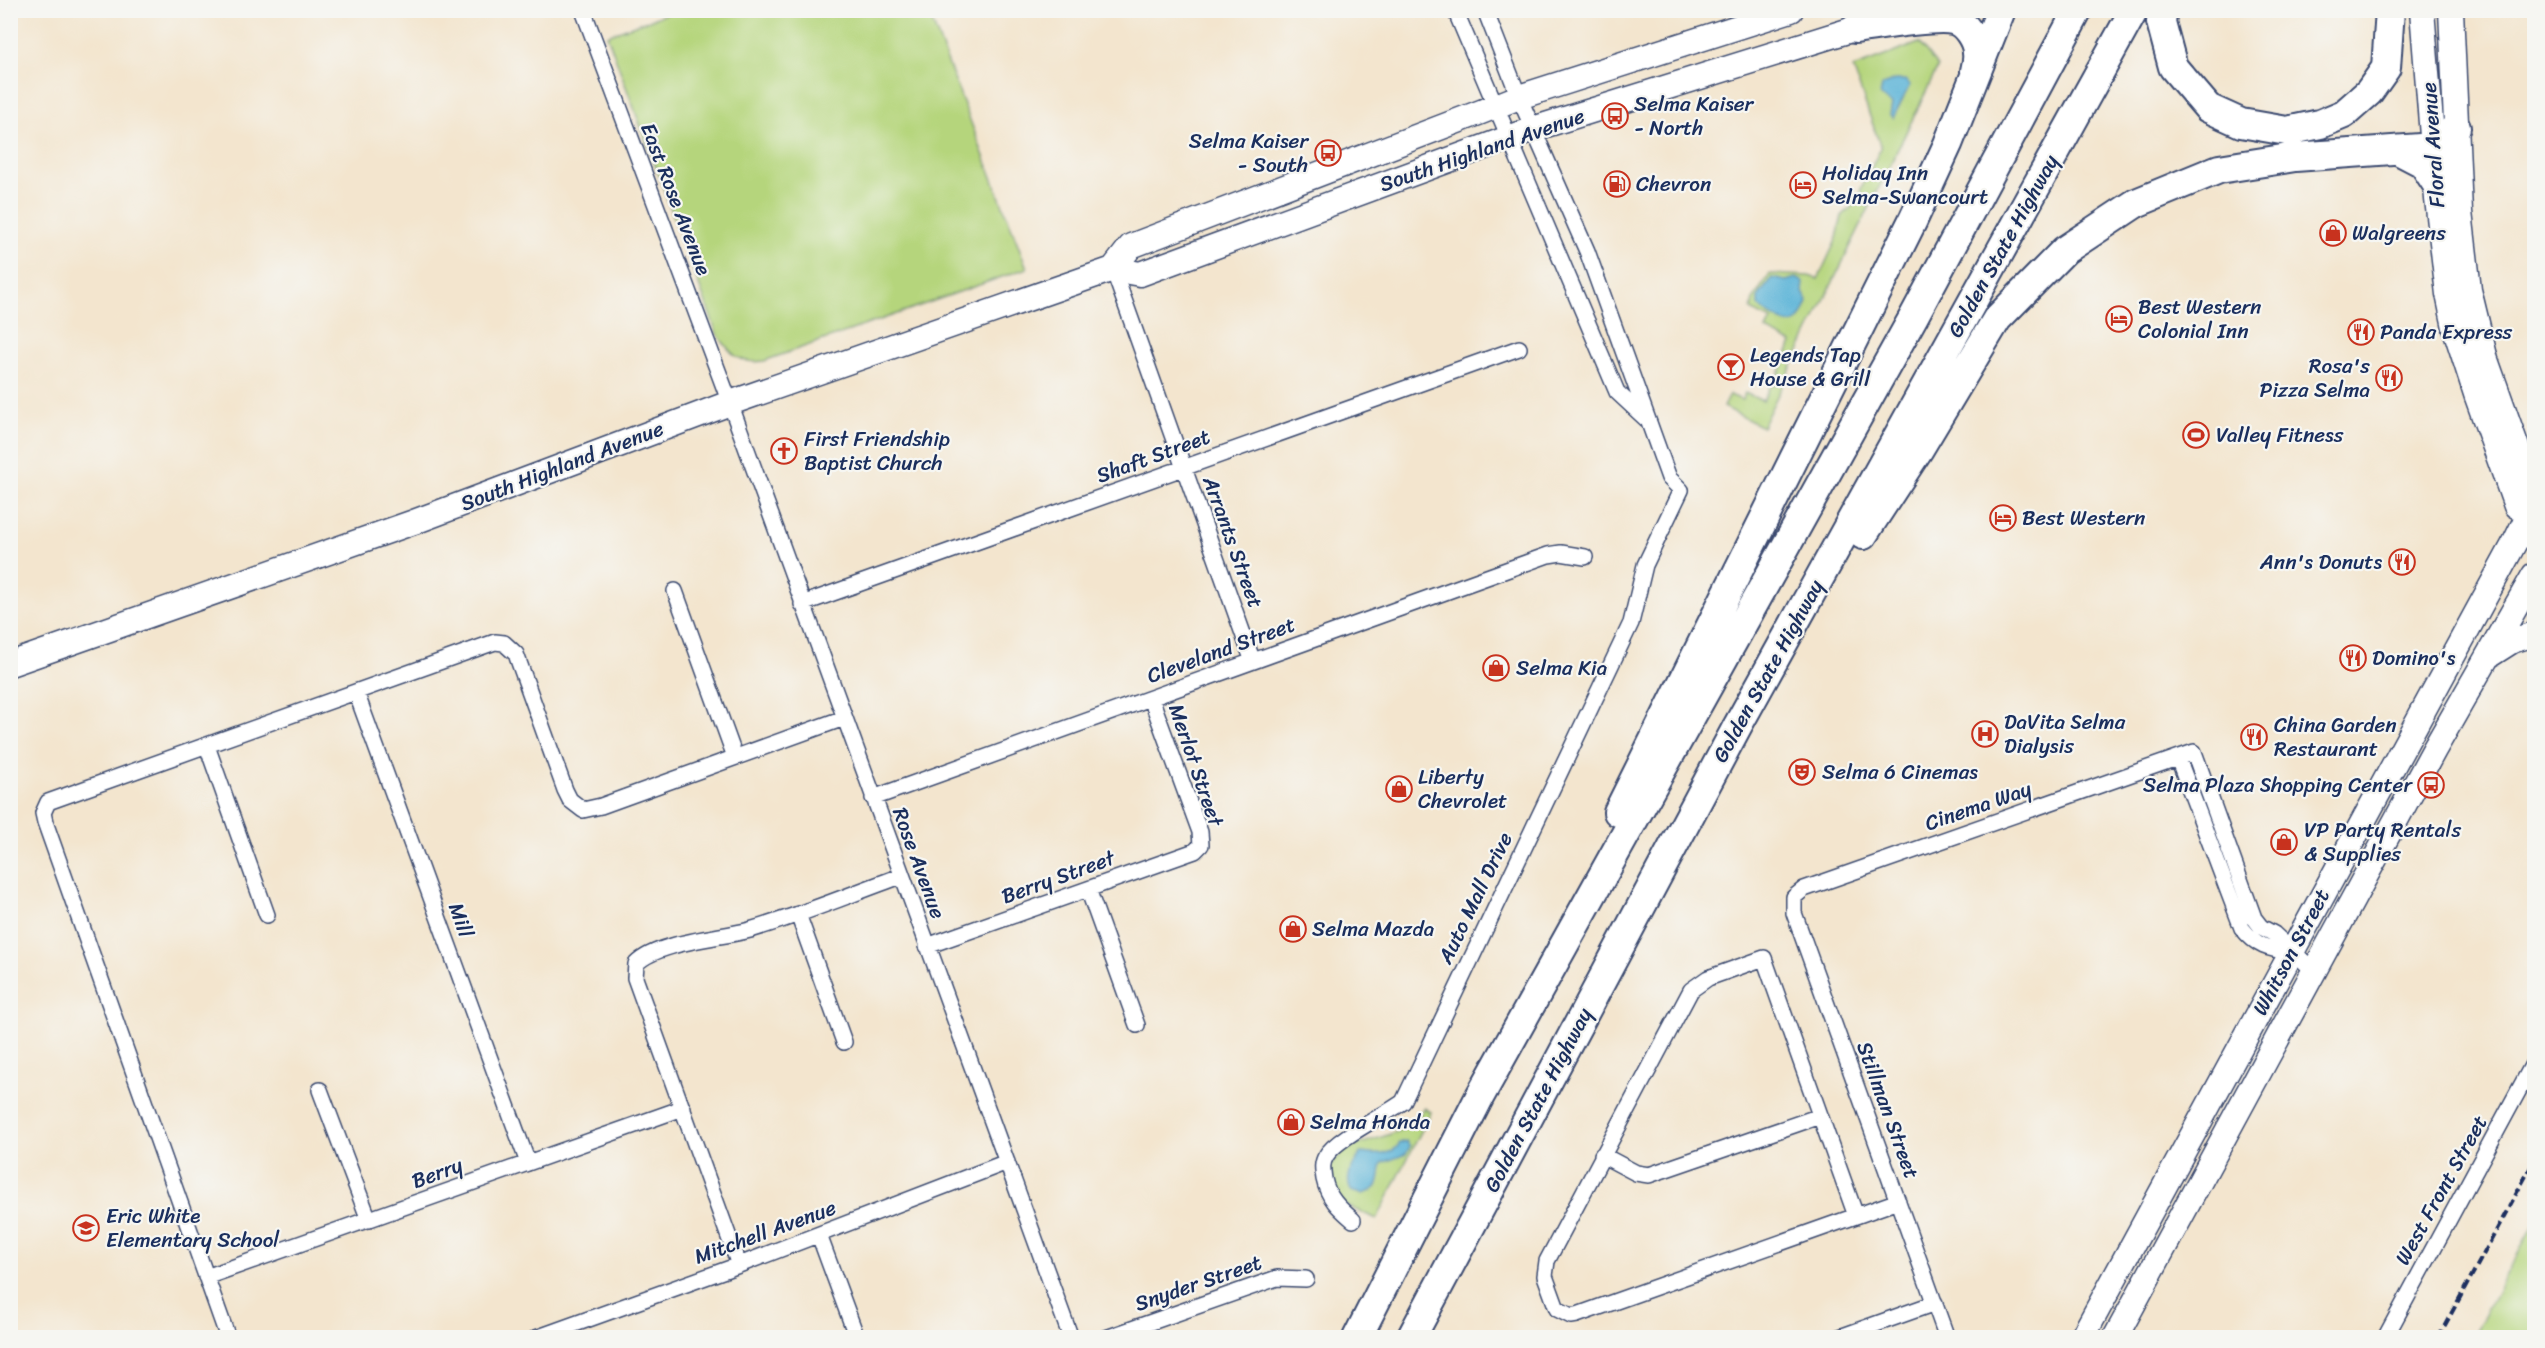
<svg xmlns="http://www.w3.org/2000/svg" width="2545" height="1348" font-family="Sriracha,sans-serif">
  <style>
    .green { fill: #b5d57c; stroke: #68826d; stroke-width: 1.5 }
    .water { fill: #5ab3d7; stroke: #3a719a; stroke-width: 1.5 }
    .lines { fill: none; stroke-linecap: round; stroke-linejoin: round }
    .minor-casing { stroke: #3b4a6f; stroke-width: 18 }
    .primary-casing { stroke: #3b4a6f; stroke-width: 27 }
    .motorway-casing { stroke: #3b4a6f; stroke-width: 32 }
    .minor { stroke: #fff; stroke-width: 15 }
    .primary { stroke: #fff; stroke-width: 24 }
    .motorway { stroke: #fff; stroke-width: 28 }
    .rail { stroke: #1b2f5e; stroke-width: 4; stroke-dasharray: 9 4.5; stroke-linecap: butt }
    .labels { text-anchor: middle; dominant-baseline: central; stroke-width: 4.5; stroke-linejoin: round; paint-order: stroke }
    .poi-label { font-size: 21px; fill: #1b2f5e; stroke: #f6f6f2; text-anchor: start }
    .street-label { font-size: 21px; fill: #1b2f5e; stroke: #f6f6f2 }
  </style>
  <rect width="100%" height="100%" fill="#f6f6f2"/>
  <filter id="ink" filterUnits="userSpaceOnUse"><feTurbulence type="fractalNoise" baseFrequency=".0167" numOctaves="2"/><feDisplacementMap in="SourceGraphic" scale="12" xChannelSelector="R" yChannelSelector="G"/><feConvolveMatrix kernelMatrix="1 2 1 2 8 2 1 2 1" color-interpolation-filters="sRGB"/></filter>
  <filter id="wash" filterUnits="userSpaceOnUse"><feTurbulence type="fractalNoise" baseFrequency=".008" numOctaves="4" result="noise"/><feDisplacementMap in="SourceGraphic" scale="24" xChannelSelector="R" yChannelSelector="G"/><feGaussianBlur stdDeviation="1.35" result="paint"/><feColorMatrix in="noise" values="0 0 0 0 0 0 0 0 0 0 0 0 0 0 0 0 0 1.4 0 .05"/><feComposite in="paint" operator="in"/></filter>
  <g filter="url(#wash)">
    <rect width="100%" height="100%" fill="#f3e5ce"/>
    <path class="green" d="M674,11H928L1027,268L764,361C739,365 731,354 717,334L607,35Z
      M1919,43L1938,67L1762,427L1724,407L1730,395L1742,400L1745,393L1763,401L1771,384L1774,386L1792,343L1766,330L1771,320L1751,310L1753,299L1770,274L1809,276L1818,279L1837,238L1842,216L1861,198V188L1881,148L1853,68Z
      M1424,1108L1431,1112L1377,1219L1337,1202L1326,1172C1350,1129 1399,1149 1424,1108Z
      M2534,1224V1337H2473Z"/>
    <path class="water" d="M1894,80H1905L1910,85L1893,118L1890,115L1892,104L1880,96L1882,86Z
      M1772,278L1786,281L1796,278L1804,282L1803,292L1808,302C1799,324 1796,330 1774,317C1768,313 1763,311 1758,305V297Z
      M1406,1141L1410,1146L1406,1154L1382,1163C1377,1180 1385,1188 1362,1194L1351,1191C1344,1176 1353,1165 1361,1153C1376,1155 1391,1157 1400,1143Z"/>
  </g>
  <g filter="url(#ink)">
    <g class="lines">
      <g class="minor-casing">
        <path id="minor" d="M583,10L730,403L1071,1338
          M1455,10L1617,392L1646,419
          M1113,269L1252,659
          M675,591L735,757
          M802,604L1519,348
          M356,692L528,1163
          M207,746L267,915
          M2178,758L2242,928C2256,946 2269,950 2291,951
          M873,798L1548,555L1561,553L1585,557
          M1088,889L1137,1025
          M798,914L844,1042
          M927,946L1195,851L1201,845L1200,832L1151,698
          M320,1090L369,1220
          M1602,1155L1636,1173L1649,1175L1820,1116
          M1856,1216L1764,958L1708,978L1691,990L1547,1261L1545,1276L1557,1309L1571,1316L1577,1315L1856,1216L1898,1201
          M1353,1220C1339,1208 1328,1198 1324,1179C1323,1171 1321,1164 1326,1156C1335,1139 1385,1115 1403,1102L1631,623L1645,565L1681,490L1669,478L1587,251L1519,97L1485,10
          M819,1235L857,1338
          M739,1265L635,978L636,964C657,942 720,938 750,930C801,915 851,894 901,876
          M206,1277L683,1108
          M228,1338L45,822L43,813L48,802L495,642L504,643L516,654L565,790L570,800L583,810L601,806L844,718
          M536,1338L739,1265L1007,1162
          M1106,1338L1277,1278L1306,1279
          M1837,1338L1935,1303
          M1947,1338L1794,913V897L1804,889L2194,752L2254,918L2261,927L2274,934L2314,971
          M2385,1338L2534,1062"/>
      </g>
      <g class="primary-casing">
        <path id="primary" d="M2422,10L2437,199L2448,294L2456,332L2477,397L2516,506L2530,511
          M2451,10L2460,212L2469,290L2486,360L2529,481L2532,517
          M1113,269L1131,246L1481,112L1519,97L1791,10
          M2490,655L2512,641L2534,634
          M10,664L414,522L730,403L1113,269L1140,274L1533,129L1873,23
          M2082,1338L2515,542L2534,503
          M2115,1338L2434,750L2534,575"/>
      </g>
      <g class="motorway-casing">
        <path id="motorway" d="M2163,10L2161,22L2173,67L2208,108L2241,123L2287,131L2320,124L2344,114L2369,92L2386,68L2390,10
          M1855,29C1878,26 1933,16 1953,20C1966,23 1977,41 1977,53C1978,59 1976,66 1975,71
          M2398,150L2423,163L2436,183
          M1863,535L1919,449L1997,319L2065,250L2136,203L2219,169L2295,157L2434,147L2456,127
          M1618,812L1913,220L1948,144L2001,10
          M1357,1338L1480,1096L1914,316L2078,10
          M1411,1338L1738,725L2134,10"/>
      </g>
      <use href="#minor" class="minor"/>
      <use href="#primary" class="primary"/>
      <use href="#motorway" class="motorway"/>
      <path class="rail" d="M2438,1338L2534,1161"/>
    </g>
  </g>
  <defs>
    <g id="bus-ring" transform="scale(1.35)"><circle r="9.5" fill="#f6f6f2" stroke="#c8321e" stroke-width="1.5"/><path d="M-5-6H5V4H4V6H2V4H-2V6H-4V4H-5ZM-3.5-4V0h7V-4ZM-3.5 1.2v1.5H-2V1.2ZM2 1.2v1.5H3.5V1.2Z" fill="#c8321e"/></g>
    <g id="fuel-ring" transform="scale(1.35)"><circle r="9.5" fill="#f6f6f2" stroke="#c8321e" stroke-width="1.5"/><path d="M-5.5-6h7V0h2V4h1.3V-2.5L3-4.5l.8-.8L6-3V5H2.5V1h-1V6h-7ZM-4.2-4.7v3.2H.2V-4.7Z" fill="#c8321e"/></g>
    <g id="hotel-ring" transform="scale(1.35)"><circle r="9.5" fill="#f6f6f2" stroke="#c8321e" stroke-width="1.5"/><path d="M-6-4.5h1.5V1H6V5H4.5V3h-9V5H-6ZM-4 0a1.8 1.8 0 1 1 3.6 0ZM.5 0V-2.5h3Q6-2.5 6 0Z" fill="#c8321e"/></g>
    <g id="shop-ring" transform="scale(1.35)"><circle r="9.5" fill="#f6f6f2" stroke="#c8321e" stroke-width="1.5"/><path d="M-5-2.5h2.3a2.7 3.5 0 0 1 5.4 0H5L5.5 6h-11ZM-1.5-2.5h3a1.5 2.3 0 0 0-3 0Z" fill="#c8321e"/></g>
    <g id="restaurant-ring" transform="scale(1.35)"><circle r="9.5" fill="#f6f6f2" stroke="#c8321e" stroke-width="1.5"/><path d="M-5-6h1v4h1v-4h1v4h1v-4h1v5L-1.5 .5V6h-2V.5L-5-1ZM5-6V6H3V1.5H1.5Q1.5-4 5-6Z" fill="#c8321e"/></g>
    <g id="bar-ring" transform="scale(1.35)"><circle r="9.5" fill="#f6f6f2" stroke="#c8321e" stroke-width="1.5"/><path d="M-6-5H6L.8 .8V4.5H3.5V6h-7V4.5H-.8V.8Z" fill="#c8321e"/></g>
    <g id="stadium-ring" transform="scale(1.35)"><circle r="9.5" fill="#f6f6f2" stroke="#c8321e" stroke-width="1.5"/><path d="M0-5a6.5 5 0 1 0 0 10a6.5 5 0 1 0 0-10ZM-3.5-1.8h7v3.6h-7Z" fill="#c8321e"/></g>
    <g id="church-ring" transform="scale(1.35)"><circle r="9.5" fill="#f6f6f2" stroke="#c8321e" stroke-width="1.5"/><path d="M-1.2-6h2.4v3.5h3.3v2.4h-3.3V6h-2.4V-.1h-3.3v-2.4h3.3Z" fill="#c8321e"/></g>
    <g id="hospital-ring" transform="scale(1.35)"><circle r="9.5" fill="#f6f6f2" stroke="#c8321e" stroke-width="1.5"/><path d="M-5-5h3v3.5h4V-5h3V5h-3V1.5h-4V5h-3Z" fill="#c8321e"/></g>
    <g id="theatre-ring" transform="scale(1.35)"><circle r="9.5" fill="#f6f6f2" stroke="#c8321e" stroke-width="1.5"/><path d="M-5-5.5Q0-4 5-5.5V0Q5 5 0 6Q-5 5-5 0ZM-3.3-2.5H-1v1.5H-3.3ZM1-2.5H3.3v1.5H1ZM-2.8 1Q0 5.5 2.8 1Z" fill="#c8321e"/></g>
    <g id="school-ring" transform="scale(1.35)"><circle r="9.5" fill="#f6f6f2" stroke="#c8321e" stroke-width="1.5"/><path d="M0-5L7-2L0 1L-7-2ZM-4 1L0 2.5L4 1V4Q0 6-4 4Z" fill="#c8321e"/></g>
  </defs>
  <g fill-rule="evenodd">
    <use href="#bus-ring" x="1615" y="116"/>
    <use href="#bus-ring" x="1328" y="153"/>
    <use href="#fuel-ring" x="1617" y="184"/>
    <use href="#hotel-ring" x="1803" y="185"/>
    <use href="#shop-ring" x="2333" y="233"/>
    <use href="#hotel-ring" x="2119" y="319"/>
    <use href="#restaurant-ring" x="2361" y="332"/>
    <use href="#bar-ring" x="1731" y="367"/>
    <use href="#restaurant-ring" x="2389" y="378"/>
    <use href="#stadium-ring" x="2196" y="435"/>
    <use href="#church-ring" x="784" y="451"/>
    <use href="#hotel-ring" x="2003" y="518"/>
    <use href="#restaurant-ring" x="2402" y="562"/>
    <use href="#restaurant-ring" x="2353" y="658"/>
    <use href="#shop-ring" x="1496" y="668"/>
    <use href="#hospital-ring" x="1985" y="734"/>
    <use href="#restaurant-ring" x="2254" y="737"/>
    <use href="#theatre-ring" x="1802" y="772"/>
    <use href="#bus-ring" x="2431" y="785"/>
    <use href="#shop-ring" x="1399" y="789"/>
    <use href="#shop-ring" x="2284" y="842"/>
    <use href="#shop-ring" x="1293" y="929"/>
    <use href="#shop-ring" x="1291" y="1122"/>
    <use href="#school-ring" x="86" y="1228"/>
  </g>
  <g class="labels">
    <g class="poi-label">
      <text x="1634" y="104">Selma Kaiser<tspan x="1634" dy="24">- North</tspan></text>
      <text x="1308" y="141" text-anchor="end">Selma Kaiser<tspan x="1308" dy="24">- South</tspan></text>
      <text x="1822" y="173">Holiday Inn<tspan x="1822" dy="24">Selma-Swancourt</tspan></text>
      <text x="1636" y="184">Chevron</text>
      <text x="2352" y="233">Walgreens</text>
      <text x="2138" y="307">Best Western<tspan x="2138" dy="24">Colonial Inn</tspan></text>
      <text x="2380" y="332">Panda Express</text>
      <text x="1750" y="355">Legends Tap<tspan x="1750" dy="24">House &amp; Grill</tspan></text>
      <text x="2370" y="366" text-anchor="end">Rosa's<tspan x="2370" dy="24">Pizza Selma</tspan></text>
      <text x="2216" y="435">Valley Fitness</text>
      <text x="804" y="439">First Friendship<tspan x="804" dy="24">Baptist Church</tspan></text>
      <text x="2022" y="518">Best Western</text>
      <text x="2382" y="562" text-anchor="end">Ann's Donuts</text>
      <text x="2372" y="658">Domino's</text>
      <text x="1516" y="668">Selma Kia</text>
      <text x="2004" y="722">DaVita Selma<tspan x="2004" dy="24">Dialysis</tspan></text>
      <text x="2274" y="725">China Garden<tspan x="2274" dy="24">Restaurant</tspan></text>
      <text x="1822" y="772">Selma 6 Cinemas</text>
      <text x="1418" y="777">Liberty<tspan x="1418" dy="24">Chevrolet</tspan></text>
      <text x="2412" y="785" text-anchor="end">Selma Plaza Shopping Center</text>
      <text x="2304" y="830">VP Party Rentals<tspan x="2304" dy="24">&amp; Supplies</tspan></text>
      <text x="1312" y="929">Selma Mazda</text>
      <text x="1310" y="1122">Selma Honda</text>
      <text x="106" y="1216">Eric White<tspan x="106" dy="24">Elementary School</tspan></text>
    </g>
    <g class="street-label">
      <text transform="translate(2433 145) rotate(-94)">Floral Avenue</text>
      <text transform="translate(1482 150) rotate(-19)">South Highland Avenue</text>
      <text transform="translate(676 199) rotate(69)">East Rose Avenue</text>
      <text transform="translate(2003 246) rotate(-61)">Golden State Highway</text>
      <text transform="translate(1153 456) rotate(-20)">Shaft Street</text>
      <text transform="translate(562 466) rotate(-21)">South Highland Avenue</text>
      <text transform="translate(1233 542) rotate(70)">Arrants Street</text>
      <text transform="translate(1221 650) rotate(-20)">Cleveland Street</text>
      <text transform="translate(1768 671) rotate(-61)">Golden State Highway</text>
      <text transform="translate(1196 765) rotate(71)">Merlot Street</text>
      <text transform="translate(1978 806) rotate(-19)">Cinema Way</text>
      <text transform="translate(919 863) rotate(70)">Rose Avenue</text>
      <text transform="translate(1058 877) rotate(-20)">Berry Street</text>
      <text transform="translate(1475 898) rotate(-64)">Auto Mall Drive</text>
      <text transform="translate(461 920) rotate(70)">Mill</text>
      <text transform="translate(2291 952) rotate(-62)">Whitson Street</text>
      <text transform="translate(1538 1100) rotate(-62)">Golden State Highway</text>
      <text transform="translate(1888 1110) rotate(70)">Stillman Street</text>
      <text transform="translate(437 1173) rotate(-20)">Berry</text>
      <text transform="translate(2441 1190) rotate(-61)">West Front Street</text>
      <text transform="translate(765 1232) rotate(-20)">Mitchell Avenue</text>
      <text transform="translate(1198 1283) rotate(-19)">Snyder Street</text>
    </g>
  </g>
  <rect width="2545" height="1348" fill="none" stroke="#f6f6f2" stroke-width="36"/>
</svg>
